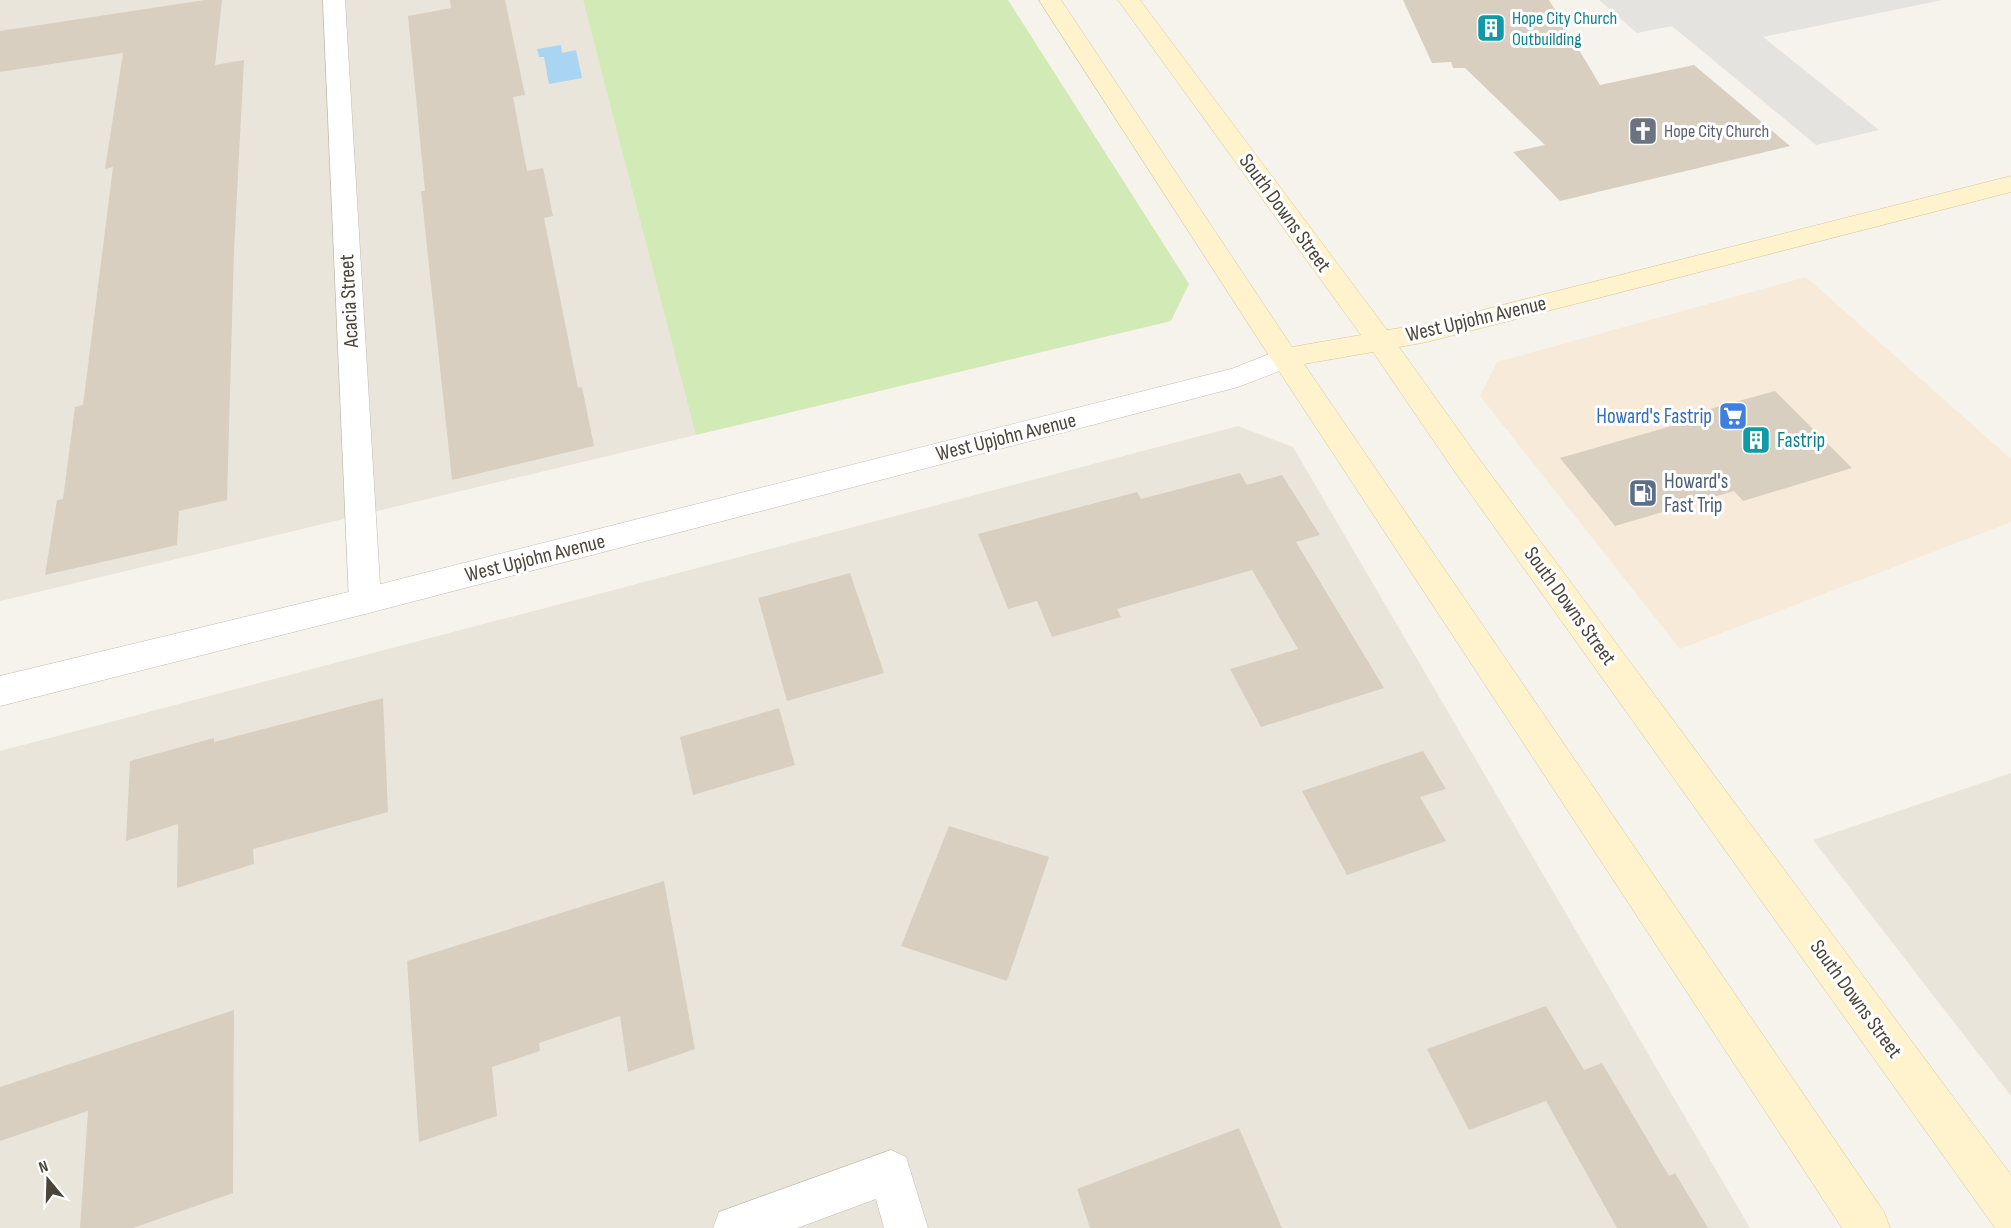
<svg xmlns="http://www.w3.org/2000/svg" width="2011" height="1228" font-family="'Sofia Sans Condensed',sans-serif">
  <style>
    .residential { fill: #eae5da }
    .commercial { fill: #f7ead8 }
    .green { fill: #d2eab5 }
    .parking { fill: #e5e3e0 }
    .water { fill: #a9d4f2 }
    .building { fill: #d8cfc1 }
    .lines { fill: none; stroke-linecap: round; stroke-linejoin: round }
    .minor-casing { stroke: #c2bbae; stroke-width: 1 }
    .tertiary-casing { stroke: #c2bbae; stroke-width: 1 }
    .secondary-casing { stroke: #d6c79b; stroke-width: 1 }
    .minor { fill: #fff; fill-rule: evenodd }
    .tertiary { fill: #fff; fill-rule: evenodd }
    .secondary { fill: #fff3cd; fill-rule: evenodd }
    .labels { text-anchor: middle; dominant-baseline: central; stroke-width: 6; stroke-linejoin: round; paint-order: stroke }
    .far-culture-label { font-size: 18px; fill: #0d838f; stroke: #fff; text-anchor: start }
    .far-worship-label { font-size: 18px; fill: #5b616d; stroke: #fff; text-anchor: start }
    .street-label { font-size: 21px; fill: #4b4439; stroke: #fff }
    .shop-label { font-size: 21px; fill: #366cbe; stroke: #fff; text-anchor: end }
    .culture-label { font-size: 21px; fill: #0d838f; stroke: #fff; text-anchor: start }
    .service-label { font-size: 21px; fill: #4e5e75; stroke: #fff; text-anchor: start }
  </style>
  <rect width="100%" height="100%" fill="#f6f3ec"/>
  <path class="residential" d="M0,0H583L700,434L0,601Z
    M1238,426L1293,447L1750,1228H0V751Z
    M2011,773V1096L1813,840Z"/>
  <path class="commercial" d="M1806,277L2011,459V522L1680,649L1480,396L1497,362Z"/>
  <path class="green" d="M583,0H1008L1189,284L1171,321L696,435Z"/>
  <path class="parking" d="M1599,0H1942L1763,37L1879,130L1816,145L1672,26L1637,33Z"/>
  <path class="water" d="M561,45L562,53L576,50L582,78L549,84L544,57H539L537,49Z"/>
  <path class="building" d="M205,0H222L215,65L244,60L234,251L227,500L179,511L177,545L45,575L57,500L63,499L75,407L83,405L113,167L105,169L123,53L0,72V31Z
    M450,0H505L525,95L513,97L527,171L543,168L553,216L544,218L578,388L582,387L594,446L452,480L421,191H425L408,16L451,8Z
    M1403,0H1549L1600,85L1694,65L1790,146L1560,201L1513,152L1545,145L1465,68H1453L1451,62L1432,63Z
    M1775,391L1852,468L1743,501L1734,491L1615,526L1560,458L1675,425L1670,420Z
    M1240,473L1247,485L1282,475L1320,535L1296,542L1384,688L1261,727L1230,669L1298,649L1252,570L1117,609L1121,617L1052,637L1037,601L1008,609L978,534L1137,492L1141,499Z
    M850,573L884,673L787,701L758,598Z
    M383,698L388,812L253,849L254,864L177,888L178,824L126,841L130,761L214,738V742Z
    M779,708L795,765L693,795L680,737Z
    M1423,751L1446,789L1420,797L1446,841L1347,875L1302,791Z
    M949,826L1049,857L1007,981L901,946Z
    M664,881L695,1049L628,1072L620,1016L539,1043L540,1051L492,1067L497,1116L419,1142L407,961Z
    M1546,1006L1584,1070L1602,1063L1669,1176L1675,1173L1708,1228H1617L1546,1101L1469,1130L1427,1049Z
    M234,1010L233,1193L133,1228H80L88,1111L0,1141V1087Z
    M1239,1128L1282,1228H1090L1077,1189Z"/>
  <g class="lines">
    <g class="minor-casing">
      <path id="minor" d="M323,0H345L381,601L377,610L365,614L353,610L349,601Z
        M891,1150L906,1157L928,1228H884L876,1199L797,1228H713L719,1212Z"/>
    </g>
    <g class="tertiary-casing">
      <path id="tertiary" d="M1285,348L1295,351L1299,358L1295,365L1238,387L365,614L0,706V676L365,588L1231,369Z"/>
    </g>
    <g class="secondary-casing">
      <path id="secondary" d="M1039,0H1061L1292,347L1361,335L1118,0H1140L1387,330L1427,324L2011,176V192L1427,342L1399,347L1477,456L2011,1175V1228H1995L1455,472L1373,352L1304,364L1884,1212L1890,1228H1842L1275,365Z"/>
    </g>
    <use href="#minor" class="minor"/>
    <use href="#tertiary" class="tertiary"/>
    <use href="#secondary" class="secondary"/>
  </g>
  <defs>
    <g id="building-square" transform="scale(1.5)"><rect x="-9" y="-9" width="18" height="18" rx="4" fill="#0f9aa8" stroke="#fff"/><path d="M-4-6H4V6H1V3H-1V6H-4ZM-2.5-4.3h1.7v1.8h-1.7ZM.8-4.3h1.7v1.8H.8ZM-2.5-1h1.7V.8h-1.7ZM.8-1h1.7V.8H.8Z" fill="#fff"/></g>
    <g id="church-square" transform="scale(1.5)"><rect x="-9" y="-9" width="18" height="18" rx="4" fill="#6b7280" stroke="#fff"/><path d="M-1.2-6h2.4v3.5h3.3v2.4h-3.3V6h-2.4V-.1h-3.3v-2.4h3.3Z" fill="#fff"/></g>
    <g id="supermarket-square" transform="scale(1.5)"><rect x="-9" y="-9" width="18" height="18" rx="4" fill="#3f7fe0" stroke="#fff"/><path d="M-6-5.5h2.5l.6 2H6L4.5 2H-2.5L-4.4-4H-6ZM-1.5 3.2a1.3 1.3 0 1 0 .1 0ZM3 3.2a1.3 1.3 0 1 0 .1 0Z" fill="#fff"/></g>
    <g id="fuel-square" transform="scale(1.5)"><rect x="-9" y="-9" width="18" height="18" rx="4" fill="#5c6f8a" stroke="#fff"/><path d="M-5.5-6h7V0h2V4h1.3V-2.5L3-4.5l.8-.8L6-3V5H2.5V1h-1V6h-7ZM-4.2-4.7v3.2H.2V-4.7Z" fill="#fff"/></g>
  </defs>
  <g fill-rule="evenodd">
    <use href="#building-square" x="1491" y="28"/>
    <use href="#church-square" x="1643" y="131"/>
    <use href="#supermarket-square" x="1733" y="416"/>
    <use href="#building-square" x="1756" y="440"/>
    <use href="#fuel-square" x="1643" y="493"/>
  </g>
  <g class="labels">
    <g class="far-culture-label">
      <text x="1512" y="18">Hope City Church<tspan x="1512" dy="21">Outbuilding</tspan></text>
    </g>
    <g class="far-worship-label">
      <text x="1664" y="131">Hope City Church</text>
    </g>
    <g class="street-label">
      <text transform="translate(1285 213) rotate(54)">South Downs Street</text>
      <text transform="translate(349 301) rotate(-93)">Acacia Street</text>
      <text transform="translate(1476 319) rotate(-13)">West Upjohn Avenue</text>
      <text transform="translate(1006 437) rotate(-14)">West Upjohn Avenue</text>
      <text transform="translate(535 558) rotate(-14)">West Upjohn Avenue</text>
      <text transform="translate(1570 606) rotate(54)">South Downs Street</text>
      <text transform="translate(1856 999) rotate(54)">South Downs Street</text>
    </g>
    <g class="shop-label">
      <text x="1712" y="416">Howard's Fastrip</text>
    </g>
    <g class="culture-label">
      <text x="1777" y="440">Fastrip</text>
    </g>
    <g class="service-label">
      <text x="1664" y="481">Howard's<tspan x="1664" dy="24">Fast Trip</tspan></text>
    </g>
  </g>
  <g transform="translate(48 1180) rotate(341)" stroke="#ffffff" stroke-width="4.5" paint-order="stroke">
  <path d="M0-4.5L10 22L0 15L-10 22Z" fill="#4b4439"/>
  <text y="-9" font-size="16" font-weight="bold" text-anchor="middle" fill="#4b4439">N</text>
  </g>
</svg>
